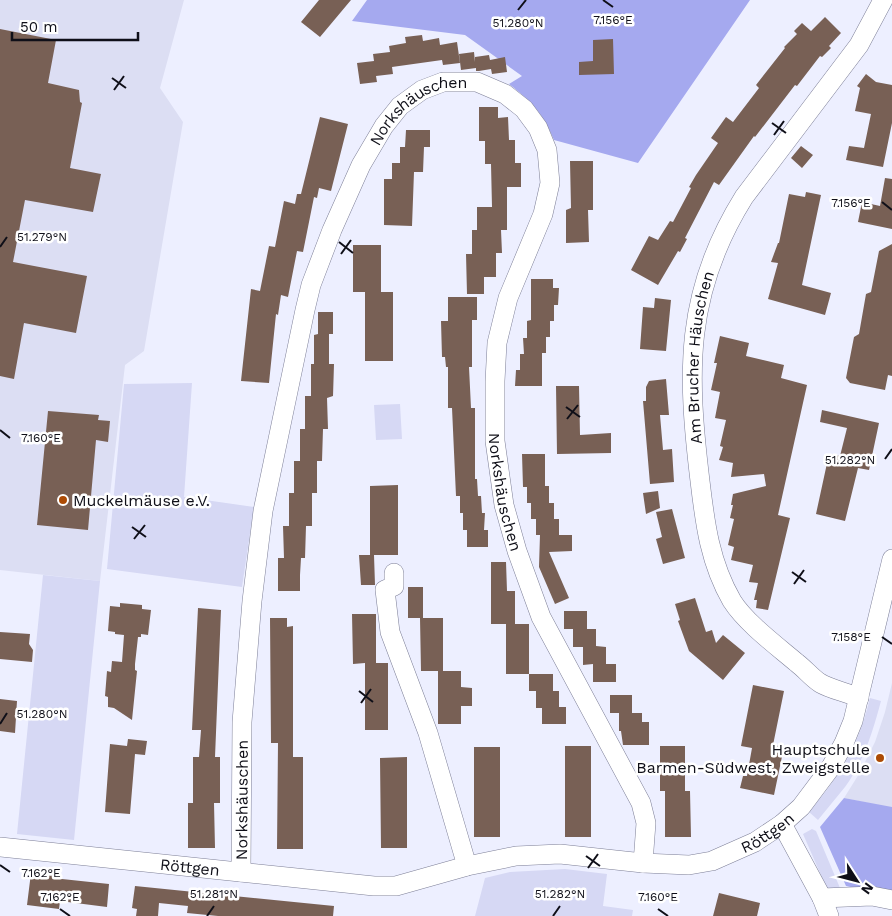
<svg xmlns="http://www.w3.org/2000/svg" width="892" height="916" font-family="'Work Sans',sans-serif">
  <style>
    .built { fill: #dcdef3 }
    .green { fill: #d6d8f4 }
    .forest { fill: #a5a9ef }
    .building { fill: #786055 }
    .lines { fill: none; stroke-linecap: round; stroke-linejoin: round }
    .minor-casing { stroke: #7d7f97; stroke-width: 20 }
    .minor { stroke: #fff; stroke-width: 19 }
    .ticks { fill: none; stroke: #0f0f18; stroke-width: 2 }
    .poi-dot { fill: #ac4b05; stroke: #fff; stroke-width: 2 }
    .labels { text-anchor: middle; dominant-baseline: central; stroke-width: 5; stroke-linejoin: round; paint-order: stroke }
    .street-label { font-size: 16px; fill: #0f0f18; stroke: #fff }
    .poi-label { font-size: 16px; fill: #0f0f18; stroke: #fff; text-anchor: start }
    .ticks-label { font-size: 12px; text-anchor: middle; fill: #0f0f18; stroke: #fff; stroke-width: 5; stroke-linejoin: round; paint-order: stroke }
  </style>
  <rect width="100%" height="100%" fill="#edefff"/>
  <path class="built" d="M0,0H184L160,88L183,122L144,351L125,365L100,581L0,570Z
    M892,683V808L844,798L859,774L875,742L885,712Z"/>
  <path class="green" d="M192,383L184,497L254,507L242,587L107,569L124,384Z
    M400,404L402,439L376,440L374,405Z
    M43,575L100,581L74,840L17,834Z
    M870,698L881,701C873,731 864,761 845,787C836,798 827,809 818,820L809,812C841,774 858,747 870,698Z
    M812,829L816,831L840,888L827,889L803,834Z
    M565,869L607,874L603,906L633,910L632,916H475L485,878L510,872Z"/>
  <path class="forest" d="M367,0H750L638,163L554,140C542,112 532,102 509,84L522,76L465,35L352,21Z
    M844,798L892,807V896L846,886L820,827Z"/>
  <path class="building" d="M319,0H351L320,37L301,22Z
    M825,17L841,33L829,46L831,48L822,57L820,56L797,86L795,85L755,137L754,136L719,185L714,182L685,238L687,239L680,252L678,251L658,285L631,270L649,236L658,240L670,221L673,222L691,188L689,187L696,175L718,143L711,138L726,117L733,122L759,88L756,85L785,48L784,47L797,34L794,31L802,23L811,31Z
    M0,29L56,40L48,83L79,90L80,102L82,103L70,168L101,174L93,212L25,200L13,262L87,276L76,333L24,323L14,379L0,376Z
    M422,35L423,41L439,38L440,45L457,42L460,63L443,65L442,60L392,67L393,74L376,76L377,82L360,84L357,63L374,61L373,54L390,52L389,46L406,43L405,37Z
    M613,39L614,74L579,75V62L593,61V40Z
    M474,52L475,62V57L489,55L490,60L505,57L507,72L492,74L491,69L479,71H476V68L461,70L459,54Z
    M866,74L876,82L892,85V123L883,167L846,160L849,146L864,148L871,114L855,111L860,88L857,86Z
    M479,107H498V118L508,117L509,140H515V163H521V187H507V230H501L502,253H496V277H484V294H467L466,254H472V230H477V207H492L491,164H485V141H479Z
    M320,117L348,124L331,191L319,188L317,198L314,197L303,252L297,251L288,297L281,295L278,315L276,314L269,383L241,381L251,289L260,291L269,246L275,247L284,201L295,204L297,194H301Z
    M406,130H430V147H424L423,172H414L412,226L384,225V179H392V163H400V147H405Z
    M801,146L813,155L802,168L791,158Z
    M570,161H593V210H588L589,242L566,243V210L571,208Z
    M885,178L892,179V229L858,222L862,202L880,206Z
    M806,192L821,195L802,285L831,293L825,315L768,299L778,263L771,262L778,243H779L789,194L805,197Z
    M892,244V376L888,375L885,390L850,383L846,378L854,337L859,334L866,294L871,292L879,251Z
    M353,245H381V292H393V361H365V292H353Z
    M531,279H553V288H559L558,305H554V321H550V337H546V353H542V386H515L516,370H520V354H524L523,338H527V321L531,320Z
    M448,297H477V320H472V367H469L471,408H475V479H477L478,496H481L482,513H485L484,530H488V547H467V530H463V513H460V496H456L452,408H448V367H446L445,357H442L441,321H448Z
    M655,298L671,300L666,351L640,349L643,307L654,308Z
    M318,312H333V334H329V364H334L333,396L327,398L328,429H323L322,461H317V493H312V526H306L305,558H301L300,575V591H278V558H284L283,526H289V493H294V461H300V429H305V396H311V364H314V335L318,334Z
    M720,336L749,343L746,356L784,365L781,378L807,385L778,515L790,518L768,610L756,608L757,600H754L758,583L749,582L753,565L731,560L734,547L728,545L734,519L730,518L733,505H731L733,494L766,486L764,474L731,477L733,463L719,460L723,447L720,446L726,420L715,418L720,392L711,390L717,363H714Z
    M666,379L669,415H660L663,450L672,449L674,482L650,484L643,401H646V387L649,381Z
    M556,386H579L580,435L611,433V453L557,454Z
    M822,410L879,423L869,470L858,468L845,521L816,514L829,454L840,456L847,428L820,422Z
    M48,411L99,415L98,420L110,421L108,442L96,440L88,530L37,525Z
    M522,454H545V486H549V503H554V519H559V535H572V551L549,552L569,598L555,604L539,567L540,535H536V519H531V503H527V487H523Z
    M398,485V555H374L375,585H361L359,555H370V486Z
    M658,491L660,508L646,514L643,493Z
    M672,509L685,558L663,564L656,539L662,537L656,512Z
    M491,562H506L507,591H515V624H529V674H506V624H508H491Z
    M408,587H423V618H408Z
    M695,598L706,632L712,630L716,643L723,635L745,653L723,680L689,651L678,621L680,620L675,604Z
    M120,603L142,605V609L151,610L148,635L141,634V637H138L135,664V670L137,671L132,720L114,708L108,707V697L105,696L107,671L111,672L112,661L122,662L124,635L115,634V632L108,631L110,606L120,607Z
    M198,608L221,610L215,757H220V803H214L215,848H188V803H193V757H199L201,730H192Z
    M564,611H587V629H596V646L606,647V664H616V682H593V664L583,665V647H573V629H564Z
    M352,614H376V663H371H388V730H365V663L353,664Z
    M270,618H287V627L293,626V757H303V849H277L278,743H271Z
    M420,618H443V671H461V687L472,688V706H461V724H438V671H421Z
    M0,632L30,634L29,644L33,650L32,662L0,659Z
    M529,674H553V691H559V707H566V724H542V708H536V691H529Z
    M753,685L784,691L773,745L784,747L774,795L740,788L743,776H747L752,748L741,746Z
    M610,695H632V713H642V722H649V745H623L621,731H619V713H610Z
    M0,699L17,701L15,733L0,731Z
    M128,739L147,741L145,755L135,754L130,814L105,812L110,744L127,746Z
    M565,746H591V837H565Z
    M660,746H685V791H690L691,837H665V791H660Z
    M474,747H500V837H474Z
    M407,757V848H381L380,758Z
    M31,873L62,877V879L109,884L107,907L60,901L59,909L27,905Z
    M135,886L334,906L333,916H218L187,913L188,906L159,903L158,916H136L137,909L132,908Z
    M719,893L760,903L757,916H713Z"/>
  <g class="lines">
    <g class="minor-casing">
      <g id="minor">
        <path d="M394,573V586L385,590L390,632L428,733L467,866"/>
        <path id="s1" d="M859,698C847,692 832,690 820,683C812,678 805,669 797,663C777,646 746,623 732,601C710,563 705,524 700,481C687,373 684,293 744,197L859,45L883,0"/>
        <path d="M782,824L822,898L829,916"/>
        <path id="s2" d="M0,847L374,886H396L467,866L516,856L560,854L643,863L689,865L712,861L755,842L782,824L801,807L831,767L844,743L853,721L892,559"/>
        <path id="s3" d="M241,872L242,722L252,601L263,511L305,310L311,285L332,230L361,165L384,126L400,106L422,90L443,82H477L505,94L524,109L538,128L547,150L550,183L543,214L508,298L497,343L495,381V441L504,505L517,551L541,617L641,803L646,823L643,863"/>
        <path d="M822,898L872,896L892,900"/>
      </g>
    </g>
    <use href="#minor" class="minor"/>
  </g>
  <path class="ticks" d="M603,0L613,7M518,10L526,0M112,78L126,88M114,90L124,76M772,123L786,133M774,135L784,121M882,202L892,210M339,242L353,253M0,247L7,237M341,254L351,240M566,407L580,417M567,419L578,405M0,430L10,438M885,459L892,449M132,527L146,537M134,539L145,525M792,572L806,582M794,584L804,570M882,637L892,644M359,691L373,702M361,703L371,689M0,724L7,713M586,856L600,866M0,865L10,872M588,868L598,854M60,909L70,916M658,909L668,916M207,916L214,906M553,916L560,906"/>
  <g class="poi-dot">
    <circle cx="63" cy="500" r="5"/>
    <circle cx="880" cy="758" r="5"/>
  </g>
  <g class="labels">
    <g class="street-label">
      <text stroke="none"><textPath href="#s3" startOffset="808">Norkshäuschen</textPath></text>
      <text stroke="none"><textPath href="#s1" startOffset="412">Am Brucher Häuschen</textPath></text>
      <text stroke="none"><textPath href="#s3" startOffset="1332">Norkshäuschen</textPath></text>
      <text stroke="none"><textPath href="#s3" startOffset="72">Norkshäuschen</textPath></text>
      <text stroke="none"><textPath href="#s2" startOffset="781">Röttgen</textPath></text>
      <text stroke="none"><textPath href="#s2" startOffset="191">Röttgen</textPath></text>
    </g>
    <g class="poi-label">
      <text x="73" y="500">Muckelmäuse e.V.</text>
      <text x="870" y="749" text-anchor="end">Hauptschule<tspan x="870" dy="18">Barmen-Südwest, Zweigstelle</tspan></text>
    </g>
  </g>
  <g class="ticks-label">
    <text x="613" y="24">7.156°E</text>
    <text x="518" y="27">51.280°N</text>
    <text x="851" y="207">7.156°E</text>
    <text x="42" y="241">51.279°N</text>
    <text x="41" y="442">7.160°E</text>
    <text x="850" y="464">51.282°N</text>
    <text x="851" y="641">7.158°E</text>
    <text x="42" y="718">51.280°N</text>
    <text x="41" y="877">7.162°E</text>
    <text x="214" y="898">51.281°N</text>
    <text x="560" y="898">51.282°N</text>
    <text x="60" y="901">7.162°E</text>
    <text x="658" y="901">7.160°E</text>
  </g>
  <g transform="translate(857 881) rotate(126)" stroke="#ffffff" stroke-width="4" paint-order="stroke">
  <path d="M0-4L9 19L0 12L-9 19Z" fill="#0f0f18"/>
  <text y="-8" font-size="14" font-weight="bold" text-anchor="middle" fill="#0f0f18">N</text>
  </g>
  <path d="M12 32v8h126v-8" fill="none" stroke="#0f0f18" stroke-width="2.5"/>
  <text x="20" y="32" font-size="15" fill="#0f0f18" stroke="#ffffff" stroke-width="4" paint-order="stroke">50 m</text>
</svg>
